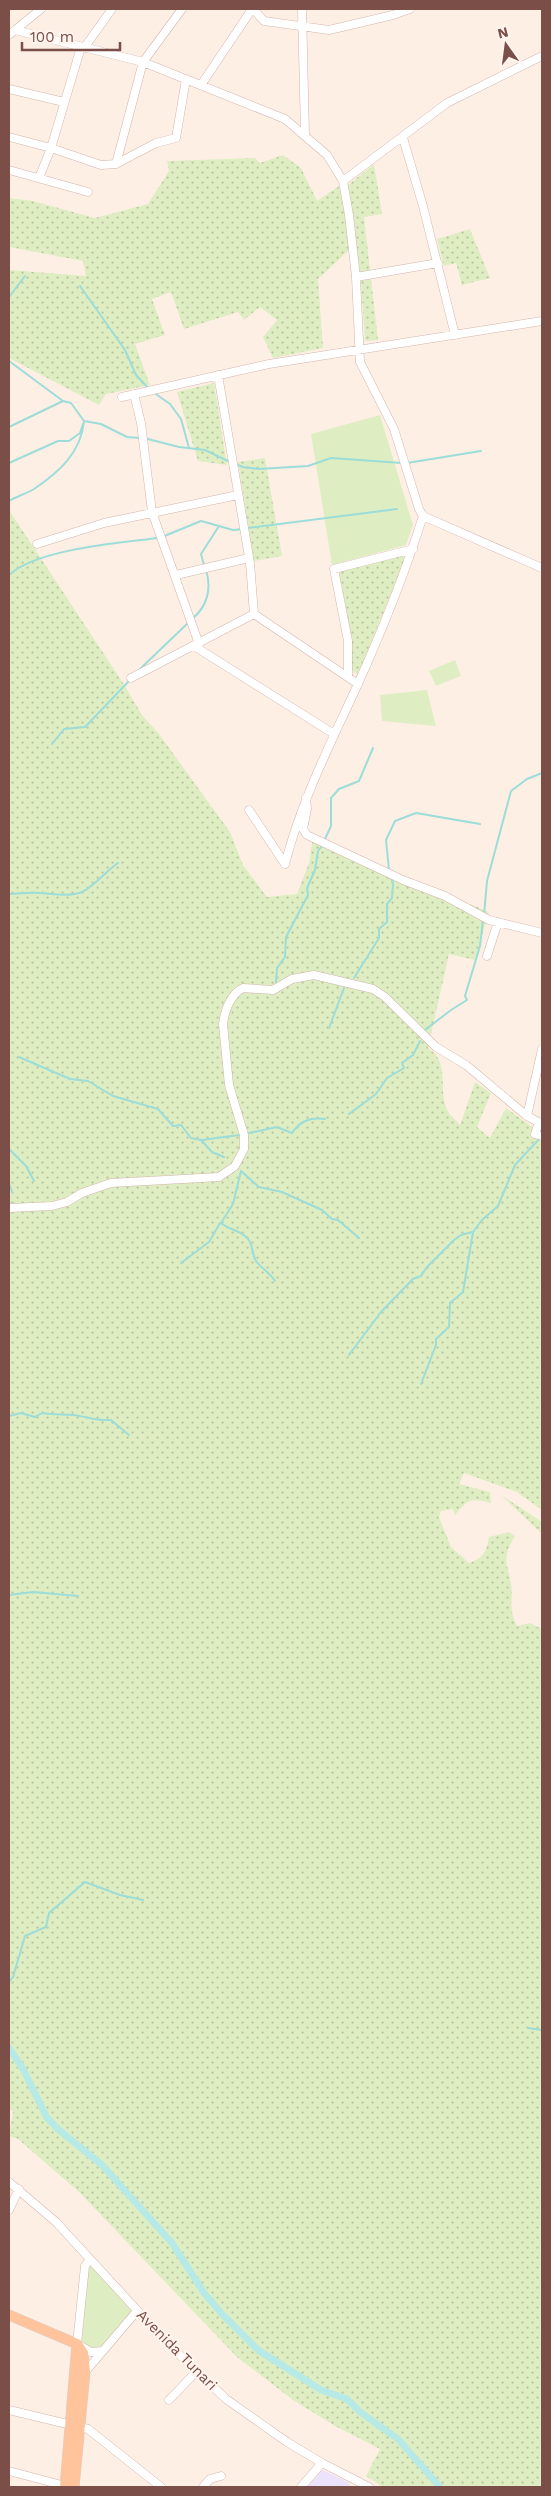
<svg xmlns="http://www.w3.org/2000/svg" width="551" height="2496" font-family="'Work Sans',sans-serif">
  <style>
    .education { fill: #ece2fb }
    .grass { fill: url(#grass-dots) }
    .park { fill: #deeec2 }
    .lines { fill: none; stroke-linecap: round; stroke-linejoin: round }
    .stream { stroke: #9cddd9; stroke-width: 2 }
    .canal { stroke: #b7eae6; stroke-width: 7 }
    .minor-casing { stroke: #d4b5ac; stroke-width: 9 }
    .major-casing { stroke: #dacdcb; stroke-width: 11 }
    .minor { stroke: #fff; stroke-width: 8 }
    .major { stroke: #ffc49c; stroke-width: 10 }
    .labels { text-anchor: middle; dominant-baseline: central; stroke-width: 4.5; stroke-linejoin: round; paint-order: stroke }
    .street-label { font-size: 15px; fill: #7b4e47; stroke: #fff4ee }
  </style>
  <defs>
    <pattern id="grass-dots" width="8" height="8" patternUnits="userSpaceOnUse" patternTransform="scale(1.25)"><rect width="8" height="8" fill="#deeec2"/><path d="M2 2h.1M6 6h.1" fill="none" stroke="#b9c39f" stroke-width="1.8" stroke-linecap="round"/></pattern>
  </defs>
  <rect width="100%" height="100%" fill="#feefe5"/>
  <path class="education" d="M322,2470L348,2482L350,2484L348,2487H308Z"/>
  <path class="grass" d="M283,155L301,168L317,201L339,186L345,209L349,250L318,279L323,348L273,358L263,337L277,320L260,307L244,320L238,312L184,329L171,292L152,299L165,335L135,344L150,385L106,394L99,405L9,358V270L86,276L83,261L9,247V198L33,201L95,218L148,204L169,171L167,161L255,158L260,163Z
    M374,164L382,214L364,217L370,270L360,273L348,185Z
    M470,229L490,278L462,285L456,263L444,266L437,239Z
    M371,279L378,340L365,341L361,281Z
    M214,383L227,465L198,461L177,392Z
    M265,458L282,556L254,561L238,462Z
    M9,510L125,686L142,715L159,734L230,832L243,865L267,897L297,894L309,863L313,838L489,912L475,960L449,954L428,1048C452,1063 436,1092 449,1113C452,1117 457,1121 460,1125L475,1082L491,1093L477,1127L490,1138L506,1108L542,1134V1510L517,1492L464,1473L459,1484L490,1492L491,1503C470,1498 469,1499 455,1515L453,1509L441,1511L439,1517L451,1547L469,1563C483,1559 487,1550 489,1537L509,1532L515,1536C501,1559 507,1560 511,1584C514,1602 507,1605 517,1626L530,1623L542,1629V2487H383L366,2476L380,2449L335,2426L293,2400L237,2357L79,2192L18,2139L9,2136L13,2111L9,2109Z
    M407,554L358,675L352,670V640L339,571Z
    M501,1495L542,1522V1534Z"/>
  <path class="park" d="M380,415L413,525L406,545L332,565L311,434Z
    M455,660L461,676L436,686L429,671Z
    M427,690L436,726L382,721L380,695Z
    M88,2266H92L131,2310V2313L103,2346C93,2351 84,2347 79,2337Z"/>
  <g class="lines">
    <path class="stream" d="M80,286L125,350L136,375L149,389
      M9,297L25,276
      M9,361L63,401L71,403L84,421L101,424L127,437L140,438
      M153,392L170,404L181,419L189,448
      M9,427L63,401
      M144,438L179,447L205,450L230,462
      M9,463L58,441H69L80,433L83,424
      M407,463L481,451
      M235,464L243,467L259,469L308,466L331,458L402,463
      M9,501C17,496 26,494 34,489C59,472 81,453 84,421
      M248,528L397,509
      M162,537L201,521L233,530L243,529
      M204,565L201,554L219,526
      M9,575C37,549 119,543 158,538
      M192,619C207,607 212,589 206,570
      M140,669L189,622
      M52,744L64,729L85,727L130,680
      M325,839L331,826V798L339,789L359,781L373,748
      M389,870L386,840L395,821L416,813L480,824
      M9,894C19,894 30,892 40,893C54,894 69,897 82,892C92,888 106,871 118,863
      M484,915L487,881L511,791L527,779L542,773
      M354,978L379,938V929L387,922V904L392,898L393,884L391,877
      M276,982L277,968L285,957L286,937L308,895L307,888L315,870L318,851L322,846
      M329,1028L344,988
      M425,1030L451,1010L467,1000L465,996L480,946L483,920
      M19,1057L70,1079L88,1081L113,1096L158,1109L173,1126L181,1125L191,1138L201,1140L212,1152L224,1157
      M349,1114L376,1094L387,1078L404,1068L402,1063L413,1055L420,1041
      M249,1133L277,1127L292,1133C300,1121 310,1117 325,1119
      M202,1140L239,1135
      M9,1149L26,1166L34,1181
      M9,1183L12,1192
      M181,1263L209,1242L220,1223
      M275,1281C270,1273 261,1268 256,1261C251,1253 254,1243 245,1236C238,1230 228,1229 221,1223L233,1204L241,1171L259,1187L282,1192L322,1210L332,1219L338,1220L359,1238
      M349,1355L381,1312L413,1279L421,1276L427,1267L454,1240L461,1235L472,1232
      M421,1384L436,1345V1339L449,1327L450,1303L463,1292L473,1232L482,1220L498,1206L515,1165L540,1138
      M9,1416L21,1413L35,1417L42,1413C53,1415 63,1414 74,1415C88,1417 97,1421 111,1420L129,1435
      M9,1595L33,1592L78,1596
      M9,1982L13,1977L25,1936L46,1927L49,1913L85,1882L120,1895L143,1900
      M528,2028L542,2030"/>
    <path class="canal" d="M9,2048L23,2069L47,2118L59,2130L102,2165L172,2243L204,2293L222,2314L258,2350L321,2390L347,2399L360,2412L398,2439L440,2487"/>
    <g class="minor-casing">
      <path id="minor" d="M253,9L264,21L329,30L393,15L410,9
        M302,9L305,135
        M15,30L143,62L285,119L327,155L343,181L349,215L356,277L360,362L394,429L419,509L423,516L542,568
        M9,35L41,9
        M84,48L112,9
        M201,85L252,9
        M9,89L64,102
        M9,137L51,148L101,165L116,164L156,143L176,138L186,79
        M403,138L423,206L455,335
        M116,164L143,62L182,9
        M9,170L88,192
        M39,178L51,148L81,47
        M343,181L447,103L542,56
        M356,277L438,263
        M218,375L250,563L254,614
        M134,394L141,423L152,512L199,644
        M122,397L269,364L542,321
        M37,544L104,523L238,495
        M176,575L249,558
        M254,614L358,684
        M194,646L334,734
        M348,676V641L334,569L413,549
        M131,678L254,614
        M306,798L307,809L303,829L307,835L403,880L445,896L489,920L542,933
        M249,810L285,864
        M285,864C302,799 329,747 357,686C382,631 405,573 423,516
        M487,956L498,922
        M527,1116L542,1049
        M539,1122L535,1134L542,1136
        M9,1208L52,1206L67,1202L82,1193L111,1183L219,1177L235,1166L244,1149V1135L229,1085L223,1024C225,1010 230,995 243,988L273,990L292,979L314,975L373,989L385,997L436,1047L466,1065L527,1116L542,1124
        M9,2182L56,2222L170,2346L226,2399L287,2442L322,2463L369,2487
        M9,2210L19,2189
        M90,2259L85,2266L77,2344L91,2352L102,2351
        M85,2372L137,2311
        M169,2400L196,2372
        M9,2410L88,2429L161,2487
        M9,2471L69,2487
        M203,2487L210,2479L221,2476
        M301,2487L322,2463"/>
    </g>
    <g class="major-casing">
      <path id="major" d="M9,2315L77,2344
        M65,2487L77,2344
        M74,2487L85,2372L83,2353L77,2344"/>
    </g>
    <use href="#minor" class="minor"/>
    <use href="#major" class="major"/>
  </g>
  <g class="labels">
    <g class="street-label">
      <text transform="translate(177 2350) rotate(45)">Avenida Tunari</text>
    </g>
  </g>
  <rect width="551" height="2496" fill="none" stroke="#7b4e47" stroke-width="20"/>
  <g transform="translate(506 45) rotate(346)" stroke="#fff4ee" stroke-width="4" paint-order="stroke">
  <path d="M0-4L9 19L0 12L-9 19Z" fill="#7b4e47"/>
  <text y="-8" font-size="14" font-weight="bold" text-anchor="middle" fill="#7b4e47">N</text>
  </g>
  <path d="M22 42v8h98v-8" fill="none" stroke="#7b4e47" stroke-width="2.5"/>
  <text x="30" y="42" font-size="15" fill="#7b4e47" stroke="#fff4ee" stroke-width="4" paint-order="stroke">100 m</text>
</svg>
